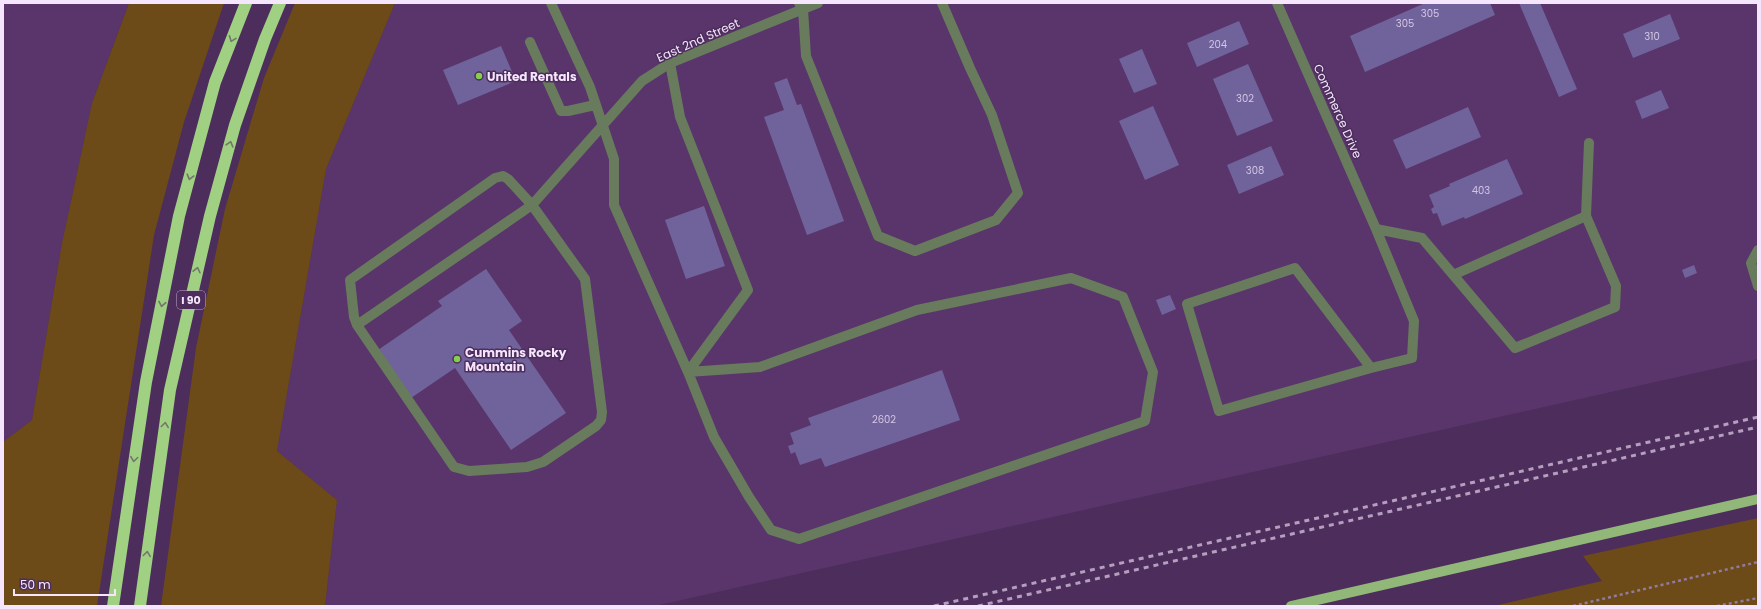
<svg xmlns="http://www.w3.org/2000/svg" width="1761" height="609" font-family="Poppins,sans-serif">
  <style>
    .built { fill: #59356b }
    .green { fill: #6c4b18 }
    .building { fill: #70639b }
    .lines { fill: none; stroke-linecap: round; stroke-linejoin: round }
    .path { stroke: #937a9f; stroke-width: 2.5; stroke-dasharray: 3 3; stroke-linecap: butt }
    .minor { stroke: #687b5c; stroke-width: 10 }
    .major { stroke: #91b878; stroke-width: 10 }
    .highway { stroke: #a0d082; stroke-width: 12 }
    .rail { stroke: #b59fbf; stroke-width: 3; stroke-dasharray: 5 5; stroke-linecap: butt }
    .oneway { stroke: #72766d }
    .poi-dot { fill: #85cf4c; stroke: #4d2d5c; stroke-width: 1.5 }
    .labels { text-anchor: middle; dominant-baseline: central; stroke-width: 3; stroke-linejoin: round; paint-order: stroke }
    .number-label { font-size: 10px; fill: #d4c5e4 }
    .shield { fill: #4d2d5c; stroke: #c3aecd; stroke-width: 1 }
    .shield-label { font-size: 11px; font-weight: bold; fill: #f5e6fd }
    .street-label { font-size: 12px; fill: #f5e6fd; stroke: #4d2d5c }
    .poi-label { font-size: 12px; font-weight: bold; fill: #f5e6fd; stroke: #4d2d5c; text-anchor: start }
  </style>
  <rect width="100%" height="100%" fill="#4d2d5c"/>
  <path class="built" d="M3,3H129L92,103L62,243L32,420L3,442Z
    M395,3H1758V359L655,606H325L337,500L277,451L326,169Z"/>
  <path class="green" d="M129,3H224L184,122L154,235L97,606H3V442L32,420L62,243L92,103Z
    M295,3H395L326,169L277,451L337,500L325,606H161L196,348L225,209L264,78Z
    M1758,518V606H1494L1602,581L1583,556Z"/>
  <path class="building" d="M1425,3H1490L1495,15L1365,72L1350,36Z
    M1519,3H1540L1577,89L1559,97Z
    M1670,14L1680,39L1633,58L1623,34Z
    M1239,21L1249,44L1197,67L1187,43Z
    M501,46L516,81L458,105L443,70Z
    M1142,49L1157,84L1134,93L1119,59Z
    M1248,64L1273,121L1237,136L1213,79Z
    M787,78L797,105L801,104L844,221L807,235L764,117L784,110L774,83Z
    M1661,90L1669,108L1642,119L1635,101Z
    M1153,106L1179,165L1145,180L1119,121Z
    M1468,107L1481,137L1406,169L1393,140Z
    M1271,146L1284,175L1239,194L1227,165Z
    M1507,159L1523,194L1465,219L1464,217L1442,226L1437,213L1433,214L1431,209L1434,207L1429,195L1450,186L1449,184Z
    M704,206L725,266L686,279L665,220Z
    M1694,265L1697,273L1685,278L1682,270Z
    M486,269L522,321L509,330L566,413L511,450L455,368L411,398L378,350L442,306L438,301Z
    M1170,295L1176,309L1162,315L1156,300Z
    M942,370L960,420L825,467L821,458L800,465L795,452L791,454L788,446L794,444L790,433L811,425L808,418Z"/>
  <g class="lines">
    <path class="path" d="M1573,606L1758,562
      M1717,606L1758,598"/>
    <path class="minor" d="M551,3L590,87L614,159V205L688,372L714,437L749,497L771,530L799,539L1145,421L1153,372L1123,297L1071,278L917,310L760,367L688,372
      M799,3L803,9L806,56L878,236L915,251L996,220L1018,193L992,115L970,68L942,3
      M1277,3L1376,229L1414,321L1412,358L1371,368L1219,411L1187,304L1295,268L1371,368
      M530,42L561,111H568L595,105
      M670,63L680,117L748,290L688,372
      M1586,216L1589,143
      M1376,229L1422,238L1515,348L1615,307L1616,286L1586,216L1453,275
      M1758,250L1751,263L1758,286
      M357,325L532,205L585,279L602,412L601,420L596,426L543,462L527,467L469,471L454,467L357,325L354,317L350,280L495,178L503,176L508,179L532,205L642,81L670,63L818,3"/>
    <path class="major" d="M1291,606L1758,499"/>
    <path class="highway" d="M113,606L146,382L179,216L215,82L246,3
      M140,606L170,390L210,216L235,125L265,39L280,3"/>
    <path class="rail" d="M934,606L1758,417
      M978,606L1758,427"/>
  </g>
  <defs><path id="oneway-chevron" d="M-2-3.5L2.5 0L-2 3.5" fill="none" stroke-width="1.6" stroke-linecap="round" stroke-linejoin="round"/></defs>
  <g class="oneway">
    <use href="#oneway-chevron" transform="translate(232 39) rotate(111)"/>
    <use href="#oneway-chevron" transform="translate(230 144) rotate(-74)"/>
    <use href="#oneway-chevron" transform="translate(190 177) rotate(105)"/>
    <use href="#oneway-chevron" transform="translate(197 270) rotate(-77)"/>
    <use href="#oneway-chevron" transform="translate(162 304) rotate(101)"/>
    <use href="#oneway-chevron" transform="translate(165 425) rotate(-82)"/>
    <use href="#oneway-chevron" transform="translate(134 459) rotate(98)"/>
    <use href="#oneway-chevron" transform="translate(147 554) rotate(-82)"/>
  </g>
  <g class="poi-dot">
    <circle cx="479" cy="76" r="4"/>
    <circle cx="457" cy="359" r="4"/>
  </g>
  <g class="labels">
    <g class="number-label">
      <text x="1430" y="13">305</text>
      <text x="1405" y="23">305</text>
      <text x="1652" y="36">310</text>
      <text x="1218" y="44">204</text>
      <text x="1245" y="98">302</text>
      <text x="1255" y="170">308</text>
      <text x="1481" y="190">403</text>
      <text x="884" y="419">2602</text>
    </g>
    <rect class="shield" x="177" y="291" width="28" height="18" rx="3"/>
    <g class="shield-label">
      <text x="191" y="300">I 90</text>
    </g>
    <g class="street-label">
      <text transform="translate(698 40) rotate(-24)">East 2nd Street</text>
      <text transform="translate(1338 111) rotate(66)">Commerce Drive</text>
    </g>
    <g class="poi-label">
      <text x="487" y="76">United Rentals</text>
      <text x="465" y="352">Cummins Rocky<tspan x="465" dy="14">Mountain</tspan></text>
    </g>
  </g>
  <rect width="1761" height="609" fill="none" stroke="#f5e6fd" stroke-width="8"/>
  <path d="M14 589v6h101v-6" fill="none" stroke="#f5e6fd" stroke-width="2"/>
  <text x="20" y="589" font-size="12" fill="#f5e6fd" stroke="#4d2d5c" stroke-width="3" paint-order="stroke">50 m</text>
</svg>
